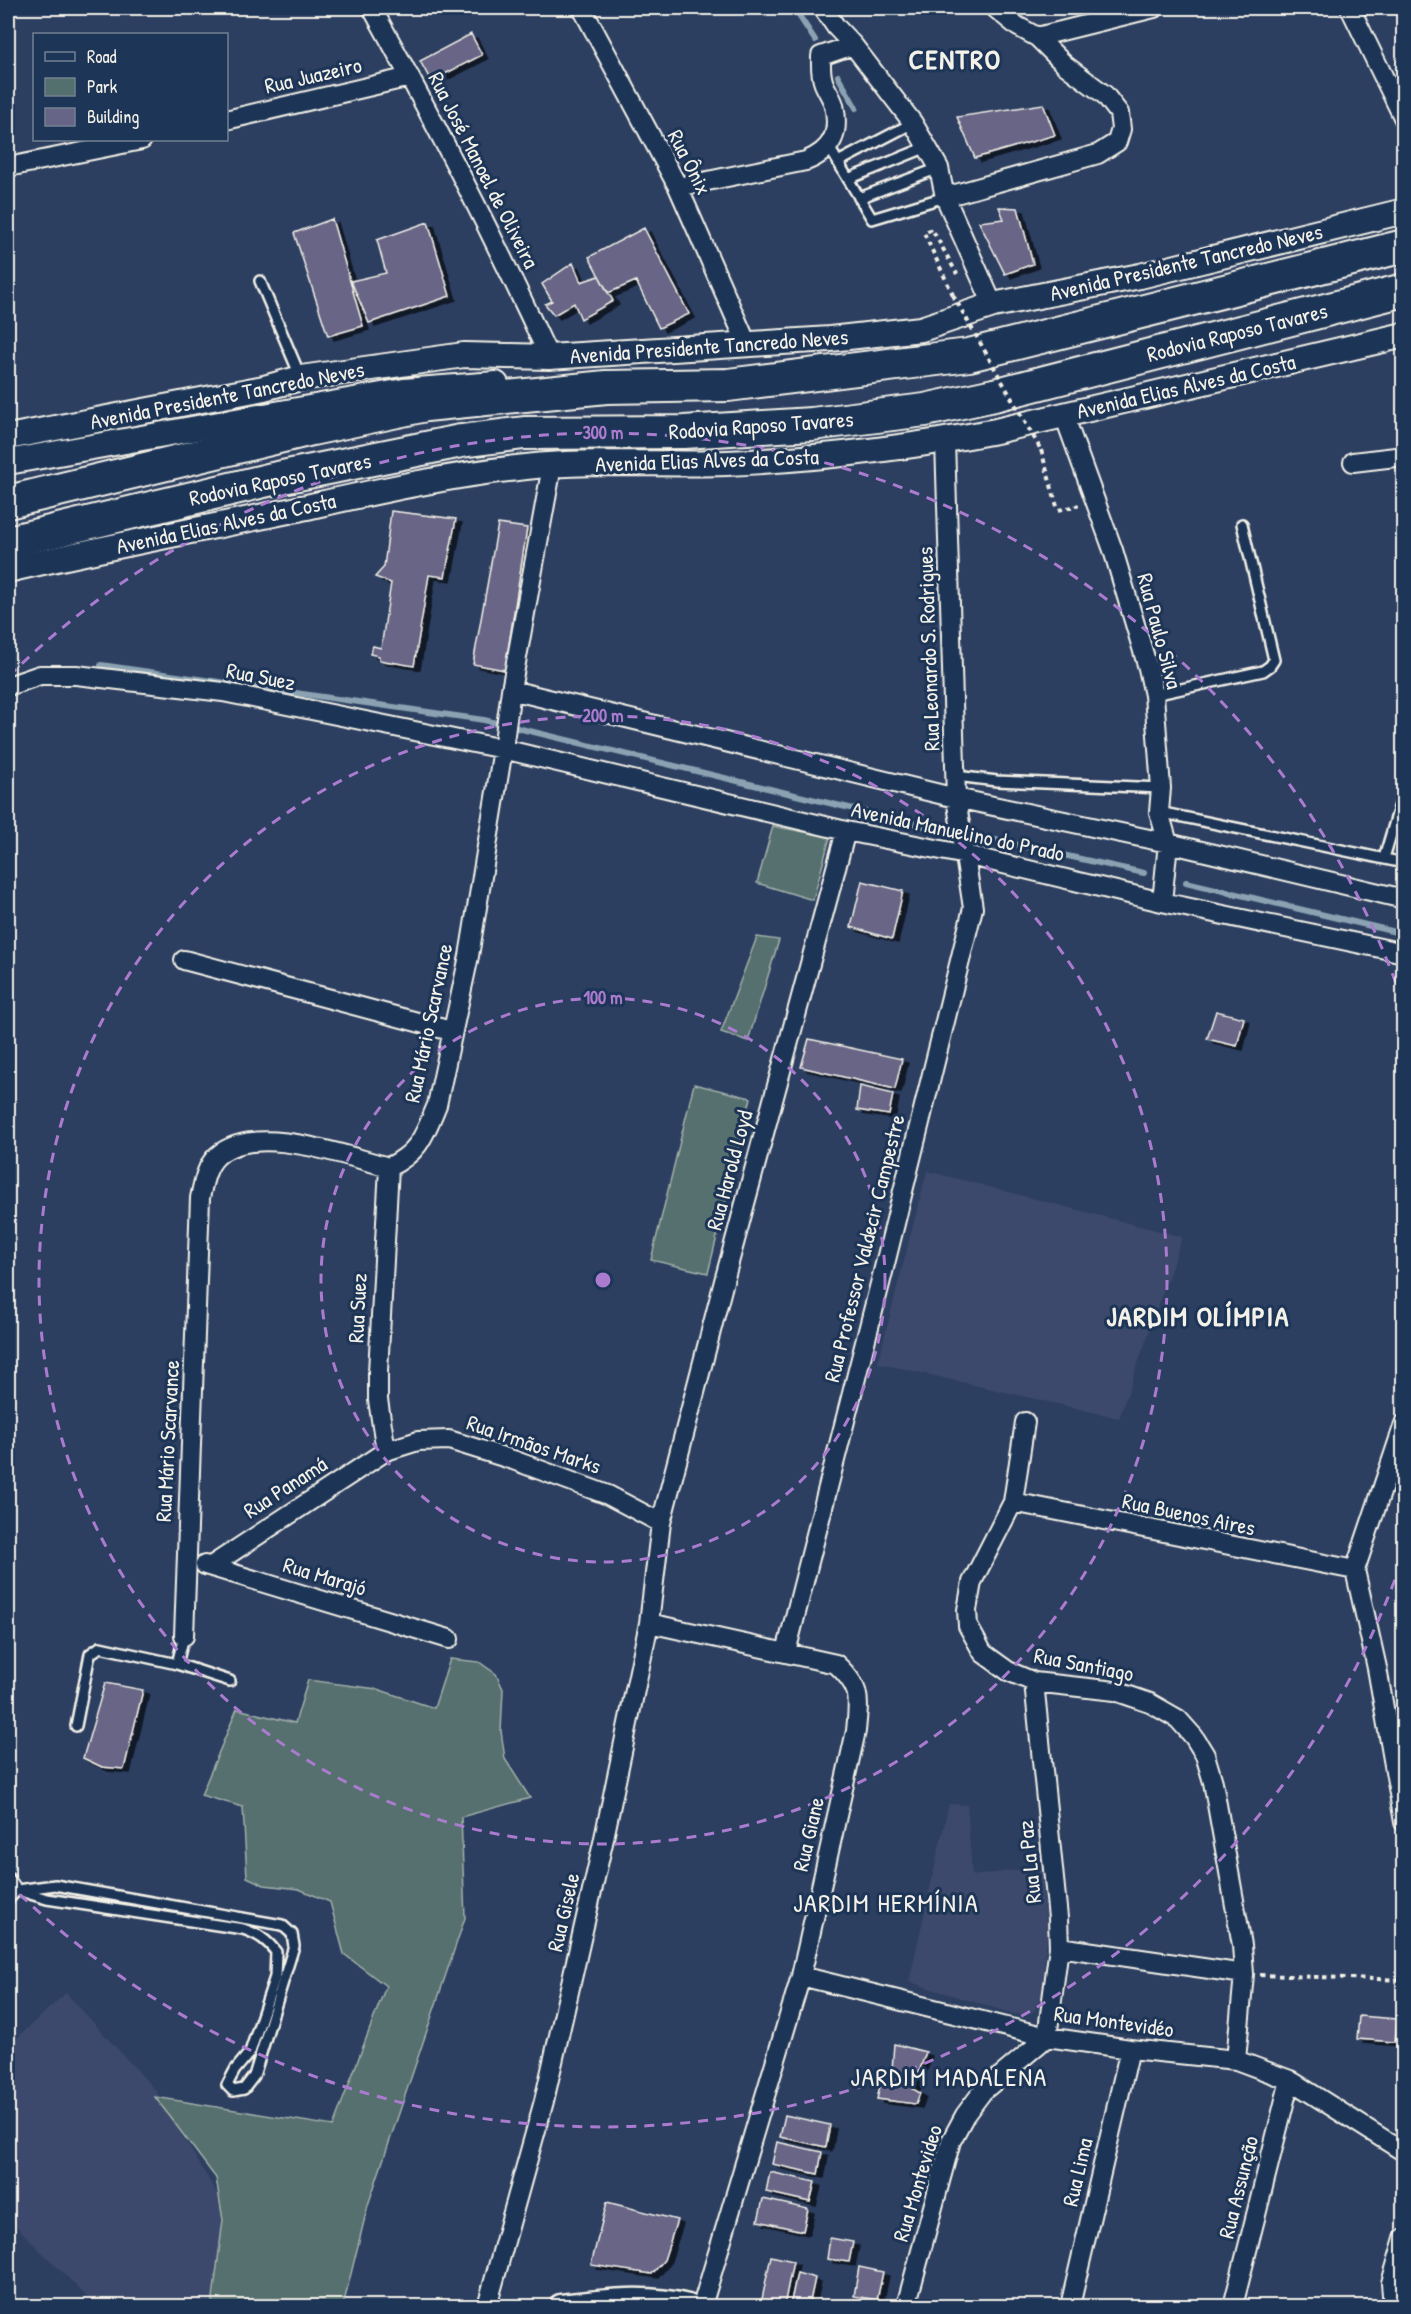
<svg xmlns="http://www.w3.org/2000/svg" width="1411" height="2314" font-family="'Patrick Hand',sans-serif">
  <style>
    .built { fill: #3e4a6c }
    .green { fill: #54706e; stroke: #a4b0ab; stroke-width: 1.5 }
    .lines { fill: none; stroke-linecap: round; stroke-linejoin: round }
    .stream { stroke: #8aa2b1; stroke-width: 6 }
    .building { fill: #676587; stroke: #f4f1e8; stroke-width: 1.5; filter: url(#shadow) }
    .service-casing { stroke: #f4f1e8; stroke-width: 14 }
    .minor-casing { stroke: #f4f1e8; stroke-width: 22 }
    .tertiary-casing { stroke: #f4f1e8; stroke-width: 27 }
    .secondary-casing { stroke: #f4f1e8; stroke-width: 28 }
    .motorway-casing { stroke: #f4f1e8; stroke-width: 36 }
    .path { stroke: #f4f1e8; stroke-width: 4; stroke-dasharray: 4.5 4.5; stroke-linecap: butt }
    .service { stroke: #1d3557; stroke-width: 9 }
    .minor { stroke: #1d3557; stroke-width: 18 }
    .tertiary { stroke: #1d3557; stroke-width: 22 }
    .secondary { stroke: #1d3557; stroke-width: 24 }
    .motorway { stroke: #1d3557; stroke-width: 32 }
    .path-bridge { stroke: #f4f1e8; stroke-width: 4; stroke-dasharray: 4.5 4.5; stroke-linecap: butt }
    .ring { fill: none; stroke: #ab7bcf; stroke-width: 3; stroke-dasharray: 10 8 }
    .labels { text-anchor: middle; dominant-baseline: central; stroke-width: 6; stroke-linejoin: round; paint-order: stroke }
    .street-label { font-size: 22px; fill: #f4f1e8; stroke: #1d3557 }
    .quarter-label { font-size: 26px; letter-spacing: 1.5px; fill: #f4f1e8; stroke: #1d3557 }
    .district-label { font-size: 28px; font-weight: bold; letter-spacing: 1.5px; fill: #f4f1e8; stroke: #1d3557 }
    .centre { fill: #ab7bcf; stroke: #1d3557; stroke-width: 3 }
    .ring-label { font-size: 18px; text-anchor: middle; font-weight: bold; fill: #ab7bcf; stroke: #1d3557; stroke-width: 6; stroke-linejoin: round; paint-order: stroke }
  </style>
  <defs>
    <filter id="shadow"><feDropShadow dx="6" dy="4" stdDeviation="0" flood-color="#0009"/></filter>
  </defs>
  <rect width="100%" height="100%" fill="#2c3f61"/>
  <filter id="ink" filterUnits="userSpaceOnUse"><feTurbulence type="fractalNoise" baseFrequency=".0167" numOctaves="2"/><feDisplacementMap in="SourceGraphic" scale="12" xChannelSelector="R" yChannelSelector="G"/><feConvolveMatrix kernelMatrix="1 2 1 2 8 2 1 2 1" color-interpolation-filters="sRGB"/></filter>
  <g filter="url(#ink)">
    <path class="built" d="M927,1171L1182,1237L1119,1418L878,1363Z
      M949,1804L967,1805L972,1876L1041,1867L1047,1932L1042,1994L1034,2011L1025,2015L1014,2014L909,1982Z
      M66,1993L156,2091L284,2306H96L8,2218V2046Z"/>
    <path class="green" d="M773,826L830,837L813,900L757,883Z
      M757,937L779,940L748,1041L721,1032Z
      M694,1084L751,1098L708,1273L651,1260Z
      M450,1659L479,1662L496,1674L503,1689L501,1731L505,1759L530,1798L461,1817L465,1918L368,2205L343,2306H212L223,2220L216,2178L155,2097L333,2126L386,1986L344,1954L330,1902L299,1889L264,1885L247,1877L243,1807L201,1795L237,1709L295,1723L308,1680L377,1689L434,1708Z"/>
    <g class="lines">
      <path class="stream" d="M794,8L815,40
        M838,76L856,108
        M101,665L484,720L941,830
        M982,837L1144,873
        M1186,882L1404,934"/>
    </g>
    <path class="building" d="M471,34L482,55L431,81L420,61Z
      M1043,104L1055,135L975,158L957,117Z
      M999,207L1018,208L1033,264L1005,274L979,222L1004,219Z
      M332,219L363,326L328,336L294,233Z
      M428,222L450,296L369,323L351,281L386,273L377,240Z
      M644,228L689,314L659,328L636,281L608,293L589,257Z
      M573,263L581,282L599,276L613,301L581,319L574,303L554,315L545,304L552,301L542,284Z
      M391,511L456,519L445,577L429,575L414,666L379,660V656L370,654L373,646L381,648L391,583L375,577L384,567Z
      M498,524L527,528L505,670L473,664Z
      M862,881L903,891L892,939L851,927Z
      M1216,1011L1244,1018L1237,1046L1207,1039Z
      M809,1039L902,1059L895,1089L801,1067Z
      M860,1086L893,1094L889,1115L857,1110Z
      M105,1683L143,1690L124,1769L102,1767L83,1758Z
      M1359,2016L1397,2019L1395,2042L1357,2039Z
      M894,2044L926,2052L913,2089L920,2093L916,2104L877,2099L881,2081L891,2083Z
      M785,2115L830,2125L826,2147L780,2137Z
      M777,2142L822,2152L818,2174L772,2164Z
      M770,2172L815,2182L810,2202L766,2192Z
      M763,2199L808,2209L803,2231L758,2221Z
      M607,2202L677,2220L664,2260L652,2274L591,2265Z
      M830,2238L853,2242L849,2262L827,2259Z
      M771,2256L793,2261L784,2306L761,2304Z
      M859,2267L883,2272L877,2300L854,2296Z
      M797,2273L815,2278L809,2306H790Z"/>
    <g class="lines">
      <g class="service-casing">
        <path id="service" d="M829,147L872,219L945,197
          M838,162L913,123
          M848,179L927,147
          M859,198L939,168
          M260,281L301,378
          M1154,695L1263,671L1270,666L1274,660L1242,524
          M956,776L997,781L1161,788
          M1159,812L1404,863
          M1384,858L1404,791
          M177,1664L184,1636
          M76,1726L90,1654L100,1647L177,1664L230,1681
          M8,1877L17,1890L47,1899L243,1929C258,1934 267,1940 276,1952L275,1977L250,2052L235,2070L227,2085L233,2091L244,2089L254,2076L294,1946L292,1934L282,1925L55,1885L17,1890L8,1900"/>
      </g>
      <g class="minor-casing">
        <path id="minor" d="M372,8C435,122 495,239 549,357
          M582,8L678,187L747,344
          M823,8L836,27L853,45L913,123L927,147L939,168L945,197L993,305
          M1350,8L1404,119
          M1037,37L1154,8
          M226,120L410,77
          M8,167L142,140
          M678,187L806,161C833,150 840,133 834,105C832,98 827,91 824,84C820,74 821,66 821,56L853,45
          M945,197L1098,154L1117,142L1121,129L1119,113L1105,95L1065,65L1037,37L1017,26L995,8
          M1064,415L1113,550L1148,668L1154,695L1161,788L1159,812L1168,843L1162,902
          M1353,462L1404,456
          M8,686L40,675H76L223,692L503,749L846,831L966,855L1162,902L1404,953
          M511,690L956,798L1168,843L1404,899
          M184,960L451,1031
          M1025,1422L1013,1502L972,1582L967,1610L968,1626L983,1653L1008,1671L1034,1682L1115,1691L1150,1703L1178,1719L1194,1737L1205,1755L1213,1782L1242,1945L1244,1974L1236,2060
          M1404,1424L1355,1570L1377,1668L1404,1822
          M386,1451L378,1400V1372L389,1167
          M1013,1502L1355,1570
          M205,1565L449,1639
          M211,1566L386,1451L418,1441L449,1440L513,1460L608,1495L661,1523
          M649,1623L836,1664C862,1688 859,1698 856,1731L801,1976L702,2306
          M184,1636L200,1198C203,1184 206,1166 217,1156C255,1122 345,1156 389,1167C420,1152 424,1135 437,1105L469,956L503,749L511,690L552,466
          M786,1652L883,1272L973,908L956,798L945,441
          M1034,1682L1058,1918L1059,1947L1047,2037
          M1059,1947L1244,1974
          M801,1976L1047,2037L1130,2049L1236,2060L1290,2080L1404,2152
          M487,2306L544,2101L603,1843L649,1623L661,1523L724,1281L846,831
          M906,2306L951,2141L965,2115L983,2091L1047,2037
          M1070,2306L1130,2049
          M1233,2306L1290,2080
          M1393,2306L1391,2283L1404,2238"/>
      </g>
      <g class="tertiary-casing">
        <path id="tertiary" d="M561,2306C603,2301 646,2295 688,2306"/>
      </g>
      <g class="secondary-casing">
        <path id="secondary" d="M8,437L264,388L301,378L464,355L549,357L830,339L921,329L993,305L1140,276L1404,211
          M8,462L404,391L496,384
          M8,570C102,548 198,530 293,510C370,493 447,475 526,467C592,460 660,465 727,463C817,459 907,448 996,431L1404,335"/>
      </g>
      <g class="motorway-casing">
        <path id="motorway" d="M8,502L312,429L426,405L606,387L728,385L969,355L1404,246
          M8,542L268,480L461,441L524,433L684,432L812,424L925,410L994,395L1404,290"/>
      </g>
      <path class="path" d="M953,295L924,233L932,229L957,274
        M1041,450L1058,510L1077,506L1076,504
        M1260,1975L1404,1980"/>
      <use href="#service" class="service"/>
      <use href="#minor" class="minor"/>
      <use href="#tertiary" class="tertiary"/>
      <use href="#secondary" class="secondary"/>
      <use href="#motorway" class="motorway"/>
      <path class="path-bridge" d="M953,295L1041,450"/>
    </g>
  </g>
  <g class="ring">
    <circle cx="603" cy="1280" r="282"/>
    <circle cx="603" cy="1280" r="564"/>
    <path d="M1401 1563A847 847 0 0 1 9 1884M9 676A847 847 0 0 1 1401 997"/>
  </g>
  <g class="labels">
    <g class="street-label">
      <text transform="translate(313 75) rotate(-13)">Rua Juazeiro</text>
      <text transform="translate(690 162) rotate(63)">Rua Ônix</text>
      <text transform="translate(484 170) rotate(63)">Rua José Manoel de Oliveira</text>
      <text transform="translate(1186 262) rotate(-13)">Avenida Presidente Tancredo Neves</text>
      <text transform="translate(1237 332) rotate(-14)">Rodovia Raposo Tavares</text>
      <text transform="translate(709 346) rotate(-4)">Avenida Presidente Tancredo Neves</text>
      <text transform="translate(1186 386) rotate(-13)">Avenida Elias Alves da Costa</text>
      <text transform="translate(227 395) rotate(-11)">Avenida Presidente Tancredo Neves</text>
      <text transform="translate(761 425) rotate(-4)">Rodovia Raposo Tavares</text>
      <text transform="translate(707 460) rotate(-2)">Avenida Elias Alves da Costa</text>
      <text transform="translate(280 479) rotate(-12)">Rodovia Raposo Tavares</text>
      <text transform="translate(226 523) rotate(-12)">Avenida Elias Alves da Costa</text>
      <text transform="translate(1160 631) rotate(75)">Rua Paulo Silva</text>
      <text transform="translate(928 649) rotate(-92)">Rua Leonardo S. Rodrigues</text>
      <text transform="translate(261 676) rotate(11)">Rua Suez</text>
      <text transform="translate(958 831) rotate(12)">Avenida Manuelino do Prado</text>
      <text transform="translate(428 1023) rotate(-78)">Rua Mário Scarvance</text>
      <text transform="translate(729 1170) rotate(-75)">Rua Harold Loyd</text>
      <text transform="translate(864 1248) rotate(-76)">Rua Professor Valdecir Campestre</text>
      <text transform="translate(357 1308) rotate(-87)">Rua Suez</text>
      <text transform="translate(167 1441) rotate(-87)">Rua Mário Scarvance</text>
      <text transform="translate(534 1444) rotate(19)">Rua Irmãos Marks</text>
      <text transform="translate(285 1487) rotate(-33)">Rua Panamá</text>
      <text transform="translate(1189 1514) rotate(12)">Rua Buenos Aires</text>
      <text transform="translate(325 1576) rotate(17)">Rua Marajó</text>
      <text transform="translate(1084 1664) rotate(11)">Rua Santiago</text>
      <text transform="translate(808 1834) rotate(-77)">Rua Giane</text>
      <text transform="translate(1029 1862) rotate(-96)">Rua La Paz</text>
      <text transform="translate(563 1912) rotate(-77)">Rua Gisele</text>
      <text transform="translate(1114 2021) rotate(8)">Rua Montevidéo</text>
      <text transform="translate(1077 2172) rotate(-77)">Rua Lima</text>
      <text transform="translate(917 2183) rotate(-73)">Rua Montevideo</text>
      <text transform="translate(1238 2187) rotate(-76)">Rua Assunção</text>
    </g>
    <g class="quarter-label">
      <text x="886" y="1902">JARDIM HERMÍNIA</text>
      <text x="949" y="2076">JARDIM MADALENA</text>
    </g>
    <g class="district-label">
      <text x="955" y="59">CENTRO</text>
      <text x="1198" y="1316">JARDIM OLÍMPIA</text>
    </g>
  </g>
  <circle cx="603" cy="1280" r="9" class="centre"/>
  <g class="ring-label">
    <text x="603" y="439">300 m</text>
    <text x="603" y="722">200 m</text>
    <text x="603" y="1004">100 m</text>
  </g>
  <rect width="1411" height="2314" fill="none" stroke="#1d3557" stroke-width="30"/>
  <rect x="15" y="15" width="1381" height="2284" fill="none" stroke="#f4f1e8" stroke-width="2" filter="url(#ink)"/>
  <rect x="33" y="33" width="195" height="108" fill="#1d3557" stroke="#738091" stroke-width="1.5"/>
  <rect x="45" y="52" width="30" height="9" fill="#1d3557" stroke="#738091" stroke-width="1.5"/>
  <text x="87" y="63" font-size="18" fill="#f4f1e8">Road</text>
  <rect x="45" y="78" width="30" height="18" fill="#54706e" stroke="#738091" stroke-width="1.5"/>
  <text x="87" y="93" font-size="18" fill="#f4f1e8">Park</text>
  <rect x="45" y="108" width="30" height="18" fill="#676587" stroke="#738091" stroke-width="1.5"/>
  <text x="87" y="123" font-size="18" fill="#f4f1e8">Building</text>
</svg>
